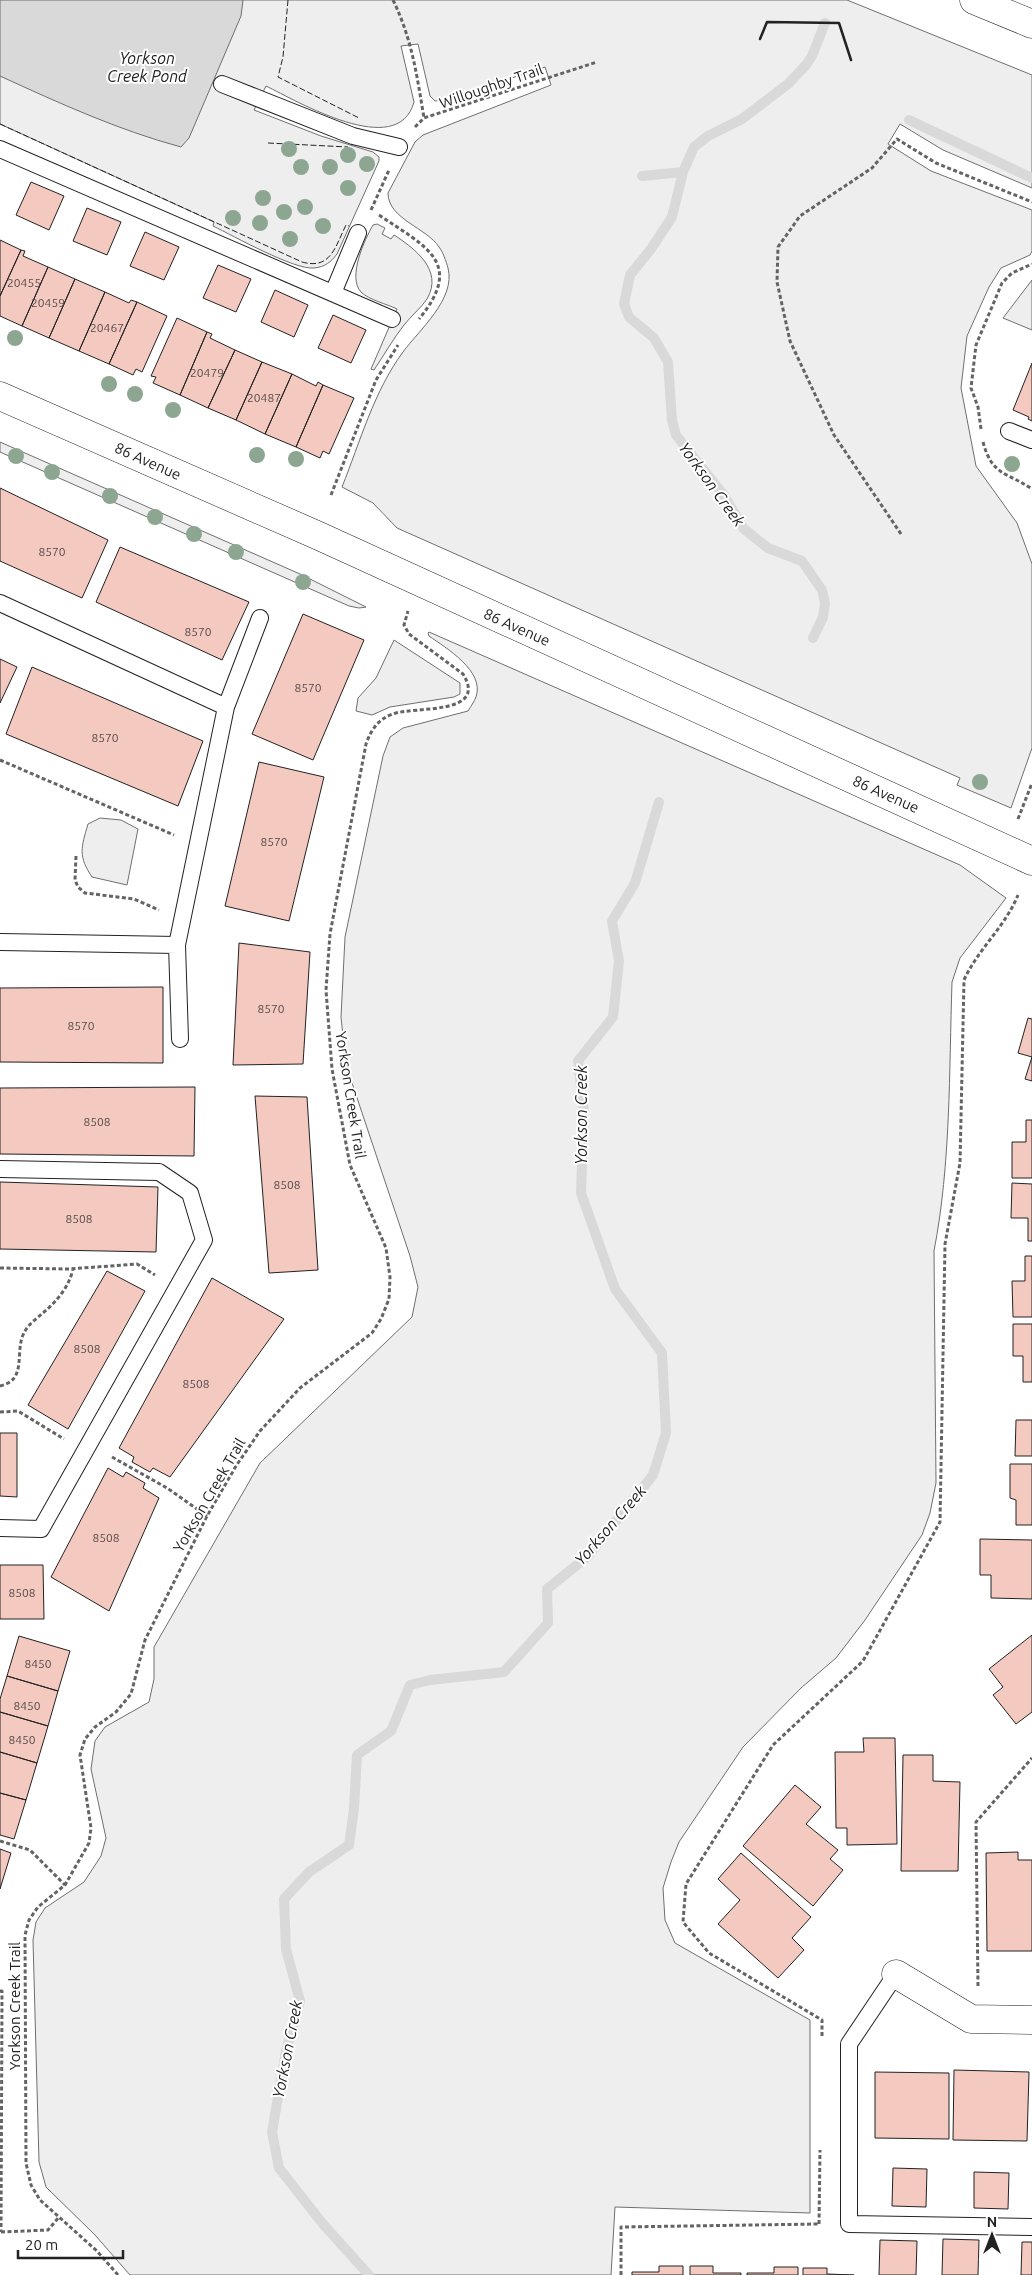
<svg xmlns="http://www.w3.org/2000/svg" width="1032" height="2275" font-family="Ubuntu,sans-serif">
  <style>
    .green { fill: #eee; stroke: #6f6f6f }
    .water { fill: #d9d9d9; stroke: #6f6f6f }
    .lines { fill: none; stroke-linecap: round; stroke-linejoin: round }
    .stream { stroke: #d9d9d9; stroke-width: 10 }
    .building { fill: #f3c9c0; stroke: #222 }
    .lane-casing { stroke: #222; stroke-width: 18 }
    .street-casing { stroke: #222; stroke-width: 29 }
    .secondary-casing { stroke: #222; stroke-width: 29 }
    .highway-casing { stroke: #222; stroke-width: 29 }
    .path { stroke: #646464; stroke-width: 3; stroke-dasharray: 4 2.5; stroke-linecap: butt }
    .lane { stroke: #fff; stroke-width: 16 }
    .street { stroke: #fff; stroke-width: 28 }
    .secondary { stroke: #fff; stroke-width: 28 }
    .highway { stroke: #fff; stroke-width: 28 }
    .fence { stroke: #222; stroke-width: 1; stroke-dasharray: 6 2.5; stroke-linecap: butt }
    .wall { stroke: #222; stroke-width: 2.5 }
    .tree { fill: #8da692 }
    .labels { text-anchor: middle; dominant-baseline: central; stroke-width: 4; stroke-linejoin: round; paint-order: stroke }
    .number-label { font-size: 12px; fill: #564c4a }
    .street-label { font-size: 15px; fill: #222; stroke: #fff }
    .water-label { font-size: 16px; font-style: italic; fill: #222; stroke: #fff }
  </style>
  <rect width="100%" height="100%" fill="#fff"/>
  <path class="green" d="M0,0H847L1032,75V188L943,150L900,124L888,144L931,171L1032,210V251L1030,255L1001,268L989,287L967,336L961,388L976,466L1017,523L1032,564V748L1011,808L957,785L960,778L397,528L373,503L342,487C360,442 374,391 403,352C419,330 456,299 448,268C446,261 443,252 439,247C427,228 388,219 388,193L415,142L423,135L551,85L545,67L445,100L435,101L430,96L418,44L401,46L414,102C398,161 297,101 266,86L254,110L321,136L373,152L379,157V161L337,254C331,262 325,267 314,268C294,270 234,236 213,226L214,222L0,124Z
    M377,224L385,228L382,234L391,239L394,235C414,248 444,270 427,299C421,308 411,316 404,325C393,339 384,355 374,370L371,369L397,309C387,304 369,300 361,292C347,277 365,239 373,225Z
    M1032,280V330L1003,318Z
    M0,442L300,574L366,607L359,608L349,606L0,452Z
    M429,632L960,865L1006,898L960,958L952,982C949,1072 951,1163 934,1251L936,1483L930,1513L922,1535L865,1620L836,1658L801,1688L743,1747L679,1842L671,1862L663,1888L665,1920L675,1943L810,2020V2213L615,2207L611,2275H130L95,2235L46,2187L39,2162L33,1940L36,1922L45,1908L84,1882L101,1856L106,1838L91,1769L95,1741L105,1727L149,1702L154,1679V1647L260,1463L412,1317L418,1287L410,1256L346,1065L341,1017L345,937L383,756L390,737L403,728L468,711C471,706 474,702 476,697C485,671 446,648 429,636L428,633Z
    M394,640L460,683V694L454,697L390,707L372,715L356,711L358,698L376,678Z
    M100,818L121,820L138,829L127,885L92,877C78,856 81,848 88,824Z"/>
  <path class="water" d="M0,0H243L241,16L189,138L181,147C118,130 59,103 0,76Z"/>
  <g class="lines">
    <path class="stream" d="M909,120L1032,178
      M642,176L683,172
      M813,638L823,617L825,603L822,590L802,561L768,548L744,529L723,494L676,435L672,420L668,362L654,338L629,317L624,304L630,275L651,249L672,217L683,172L694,147L708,136L742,119L788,84L806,65L812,56L825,23
      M369,2275L323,2224L279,2168L272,2132L286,2051L300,2001L286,1949L284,1899L309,1872L349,1845L354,1809L357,1755L391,1731L410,1685L430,1680L504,1672L548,1623L547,1589L587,1557L653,1475L666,1433L662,1353L615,1289L581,1193L584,1112L578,1061L613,1017L619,961L612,921L635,883L659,802"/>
  </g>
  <path class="building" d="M31,182L64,196L49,230L16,215Z
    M87,208L121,222L107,255L73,241Z
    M145,232L179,247L164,280L130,266Z
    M0,240L21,250L0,296Z
    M21,250L25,251L23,256L48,267L22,326L0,316V296Z
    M218,265L251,279L236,312L203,298Z
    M48,267L75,279L49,338L22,326Z
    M75,279L105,292L79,351L49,338Z
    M275,290L308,305L294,337L261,322Z
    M105,292L129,303L131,300L137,302L109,364L79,351Z
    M137,302L167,316L142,372L136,369L133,375L109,364Z
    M333,315L366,330L351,363L318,348Z
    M177,318L207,332L180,395L153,383L156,377L151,376Z
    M207,332L212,334L210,338L235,350L208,408L180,395Z
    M235,350L262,362L236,420L208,408Z
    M262,362L292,374L265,434L236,420Z
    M1032,363V421L1028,419L1029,417L1013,410Z
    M292,374L316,386L318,382L323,385L296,447L265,434Z
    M323,385L354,398L329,454L323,451L320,458L296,447Z
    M0,488L108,540L82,598L0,561Z
    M120,547L249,602L222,660L96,602Z
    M303,614L364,640L313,760L252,734Z
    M0,659L17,667L0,703Z
    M32,667L203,741L178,806L6,734Z
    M259,762L324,777L289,921L225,906Z
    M239,943L310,952L303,1064L233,1065Z
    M163,987V1063L0,1062V988Z
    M1028,1018L1032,1019V1081L1025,1079L1032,1057L1018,1053Z
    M195,1087L194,1156L0,1154V1088Z
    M255,1096L307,1097L318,1270L269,1273Z
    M1026,1120H1032V1178H1012V1142H1026Z
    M0,1182L158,1187L156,1252L0,1249Z
    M1012,1183L1032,1184V1241H1028V1218H1011Z
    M1025,1256H1032V1317H1013L1012,1281H1025Z
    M107,1271L145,1291L68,1429L28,1405Z
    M212,1278L284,1319L170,1477L153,1468L150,1472L132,1462L134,1457L119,1448Z
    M1013,1324H1032V1382H1023V1356H1013Z
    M1016,1420H1032V1456H1015Z
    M0,1433H17V1497L0,1496Z
    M1010,1464H1032V1525H1016V1500L1010,1498Z
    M108,1468L123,1477L126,1472L145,1483L143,1488L159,1498L109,1611L51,1577Z
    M980,1539L1032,1540V1599L991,1598V1575H980Z
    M0,1565H43L44,1619H0Z
    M1032,1635V1712L1016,1724L993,1695L1003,1687L989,1669Z
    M19,1636L70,1651L58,1691L7,1676Z
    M7,1676L58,1691L48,1726L0,1712V1699Z
    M0,1712L48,1726L37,1763L0,1752Z
    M863,1738H895L897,1844L847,1845V1828H836L835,1752H864Z
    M0,1752L37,1763L26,1800L0,1793Z
    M903,1755H933V1781L960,1782L958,1871H901Z
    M795,1785L821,1807L806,1824L838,1850L830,1859L843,1870L813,1906L743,1846Z
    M0,1793L26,1800L14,1839L0,1835Z
    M0,1849L11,1853L0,1889Z
    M1018,1852V1860H1032V1951H987L986,1853Z
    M741,1853L811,1917L792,1938L804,1950L778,1978L718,1924L740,1900L718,1879Z
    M954,2070L1029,2072L1027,2141L953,2140Z
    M875,2072L949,2073V2139L875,2138Z
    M893,2168L927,2169L926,2207L892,2206Z
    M974,2172L1009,2173L1008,2209L974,2208Z
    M943,2239L979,2240L978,2275H942Z
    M880,2240L917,2241L916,2275H879Z
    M1022,2242H1032V2275H1021Z
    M659,2266H683V2275H632V2272H659Z
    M690,2266H713V2273H741V2275H690Z
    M774,2267H798V2275H747V2273H774Z
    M803,2268H827V2274L854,2275H803Z"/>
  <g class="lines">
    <g class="lane-casing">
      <path id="lane" d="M222,84L353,136L399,147
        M0,149L392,319
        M333,293L358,233
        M1009,431L1032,440
        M0,603L226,707L177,945L0,942
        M226,707L260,618
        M177,945L180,1039
        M0,1169L159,1172L190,1193L204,1240L41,1529L0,1528
        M896,1974L849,2044V2224L1032,2227"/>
    </g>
    <g class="street-casing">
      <path id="street" d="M896,1974L971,2019L1032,2020"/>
    </g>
    <g class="secondary-casing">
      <path id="secondary" d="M0,396L319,536L1032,861"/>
    </g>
    <g class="highway-casing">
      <path id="highway" d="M974,0L1032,24"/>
    </g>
    <path class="path" d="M393,0C412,39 417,76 424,118
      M415,127L424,118L597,62
      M371,210L389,170
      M379,215C424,246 466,262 419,319
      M981,429L978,407L971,388L976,345L1002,283L1012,273L1032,264
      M983,442C992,476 1007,472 1032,489
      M331,495L376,380L398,345
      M901,534L834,435L790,341L777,282L778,247L800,216L872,168L897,139L936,163L1032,202
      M0,760L174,835
      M1018,819L1032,783
      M76,856L75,880L78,887L85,893L134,899L159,910
      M0,1268L69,1269L137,1264L155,1275
      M0,1386C27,1380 15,1354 23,1335C27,1325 36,1319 43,1313C57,1301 69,1287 73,1269
      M0,1412L18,1411L64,1439
      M112,1457L167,1488L207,1516
      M0,1841L30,1850L65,1885
      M978,1986L976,1822L1032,1758
      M0,1991H2L1,2232
      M822,2036V2020L709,1953L683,1922L686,1884L773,1745L863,1661L940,1522L945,1244L960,1163L964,980C978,949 1005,927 1018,895
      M819,2224L820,2150
      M1,2232L48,2230L59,2217
      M118,2275L97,2251L40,2200L31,2185L26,2163L25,1935L29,1920L38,1907L65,1885L89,1843L91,1828L80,1755L85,1739L95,1727L116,1712L131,1694L145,1640L207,1516L236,1466L260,1431L300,1388L372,1333L381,1319L389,1299L390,1277L386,1248L350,1165L332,1069L326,990L330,934L366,744C371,730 378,719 393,714C413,706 489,716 463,674L409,634L404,625L408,611
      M621,2275V2227L819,2224"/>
    <use href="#lane" class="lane"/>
    <use href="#street" class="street"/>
    <use href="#secondary" class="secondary"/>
    <use href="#highway" class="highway"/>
    <path class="fence" d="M288,0L283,57L278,77L359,118
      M0,124L302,262C331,270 335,247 346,225L349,226
      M268,143L348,147"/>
    <path class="wall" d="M760,39L767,22L839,23L851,60"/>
  </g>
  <g class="tree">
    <circle cx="289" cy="149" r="8"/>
    <circle cx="348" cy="155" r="8"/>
    <circle cx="367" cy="164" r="8"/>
    <circle cx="301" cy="167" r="8"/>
    <circle cx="330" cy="167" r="8"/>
    <circle cx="348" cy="188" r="8"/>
    <circle cx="263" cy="198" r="8"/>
    <circle cx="305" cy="207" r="8"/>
    <circle cx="284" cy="212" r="8"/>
    <circle cx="233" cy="218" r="8"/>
    <circle cx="260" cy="223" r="8"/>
    <circle cx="323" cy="226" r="8"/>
    <circle cx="290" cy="239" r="8"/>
    <circle cx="15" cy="338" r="8"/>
    <circle cx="109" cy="384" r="8"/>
    <circle cx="135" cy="394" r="8"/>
    <circle cx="173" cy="410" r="8"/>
    <circle cx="257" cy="455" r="8"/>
    <circle cx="16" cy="456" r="8"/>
    <circle cx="296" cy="459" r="8"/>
    <circle cx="1012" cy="464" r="8"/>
    <circle cx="52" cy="472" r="8"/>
    <circle cx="110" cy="496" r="8"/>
    <circle cx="155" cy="517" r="8"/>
    <circle cx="194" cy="534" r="8"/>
    <circle cx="236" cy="552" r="8"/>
    <circle cx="303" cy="582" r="8"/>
    <circle cx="980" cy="782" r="8"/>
  </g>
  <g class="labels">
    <g class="number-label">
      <text x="24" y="282">20455</text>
      <text x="48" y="302">20459</text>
      <text x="107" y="327">20467</text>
      <text x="207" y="372">20479</text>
      <text x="264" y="397">20487</text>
      <text x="52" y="551">8570</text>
      <text x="198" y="631">8570</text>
      <text x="308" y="687">8570</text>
      <text x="105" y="737">8570</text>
      <text x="274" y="841">8570</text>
      <text x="271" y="1008">8570</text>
      <text x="81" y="1025">8570</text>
      <text x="97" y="1121">8508</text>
      <text x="287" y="1184">8508</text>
      <text x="79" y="1218">8508</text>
      <text x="87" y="1348">8508</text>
      <text x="196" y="1383">8508</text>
      <text x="106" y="1537">8508</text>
      <text x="22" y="1592">8508</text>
      <text x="38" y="1663">8450</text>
      <text x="27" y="1705">8450</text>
      <text x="22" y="1739">8450</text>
    </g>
    <g class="street-label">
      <text transform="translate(491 86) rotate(-19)">Willoughby Trail</text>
      <text transform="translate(148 461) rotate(24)">86 Avenue</text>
      <text transform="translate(517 627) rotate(24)">86 Avenue</text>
      <text transform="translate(886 794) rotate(24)">86 Avenue</text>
      <text transform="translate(351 1095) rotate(81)">Yorkson Creek Trail</text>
      <text transform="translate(209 1495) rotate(-60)">Yorkson Creek Trail</text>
      <text transform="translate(14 2006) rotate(-90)">Yorkson Creek Trail</text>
    </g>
    <g class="water-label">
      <text x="147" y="58">Yorkson<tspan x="147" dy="18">Creek Pond</tspan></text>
      <text transform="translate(712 484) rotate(54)">Yorkson Creek</text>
      <text transform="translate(581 1115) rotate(-90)">Yorkson Creek</text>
      <text transform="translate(610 1525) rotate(-49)">Yorkson Creek</text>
      <text transform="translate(287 2049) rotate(-79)">Yorkson Creek</text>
    </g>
  </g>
  <g transform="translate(992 2235)" stroke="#ffffff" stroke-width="4" paint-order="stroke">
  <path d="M0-4L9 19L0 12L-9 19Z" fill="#222222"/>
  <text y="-8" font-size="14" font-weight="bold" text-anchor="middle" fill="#222222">N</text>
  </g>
  <path d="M18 2250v8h105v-8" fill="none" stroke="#222222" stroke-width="2.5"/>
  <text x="25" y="2250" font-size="15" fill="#222222" stroke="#ffffff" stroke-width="4" paint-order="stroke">20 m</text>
</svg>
